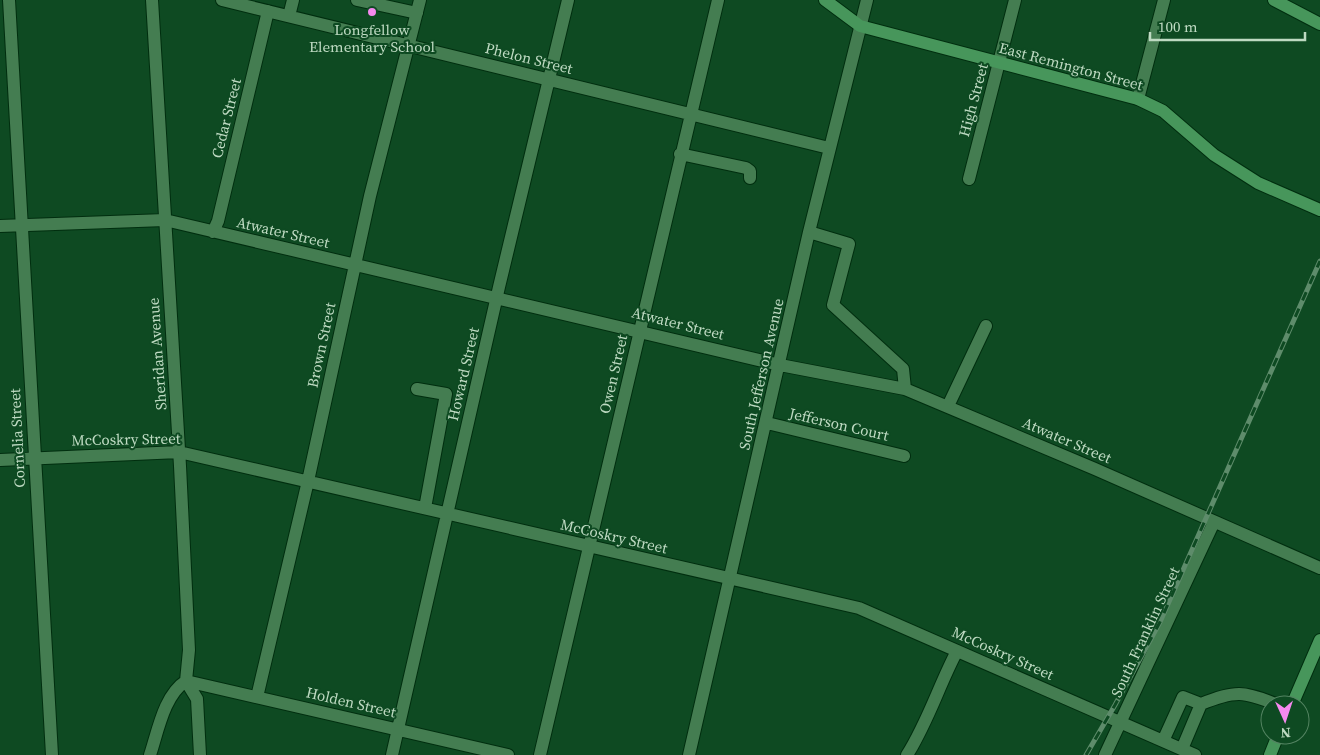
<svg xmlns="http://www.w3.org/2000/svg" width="1320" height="755" font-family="'Source Serif 4',serif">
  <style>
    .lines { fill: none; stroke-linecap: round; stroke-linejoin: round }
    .minor-casing { stroke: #002e0f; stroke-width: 14 }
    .major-casing { stroke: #002e0f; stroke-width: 14 }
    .minor { stroke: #447d51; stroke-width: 12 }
    .major { stroke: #47965b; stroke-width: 12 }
    .rail-casing { stroke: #5e8c6b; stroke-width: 5 }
    .rail { stroke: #0e4a22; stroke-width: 3; stroke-dasharray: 9; stroke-linecap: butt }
    .poi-dot { fill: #f589ee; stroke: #0e4a22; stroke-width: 2 }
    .labels { text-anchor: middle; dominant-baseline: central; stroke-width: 4; stroke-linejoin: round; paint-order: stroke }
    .poi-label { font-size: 15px; fill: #bedac2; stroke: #0e4a22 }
    .street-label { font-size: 15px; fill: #bedac2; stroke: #0e4a22 }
  </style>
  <rect width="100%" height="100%" fill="#0e4a22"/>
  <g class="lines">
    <g class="minor-casing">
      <path id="minor" d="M9,0L52,755
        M152,0L180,466L189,650L186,681
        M222,0L829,148
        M357,0L417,13
        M289,16L293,0
        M1138,99L1164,0
        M680,154L746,168L750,171V178
        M969,179L1015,0
        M0,226L165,220L780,365L905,389L1095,469L1320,568
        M213,232L218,221L268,11
        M809,232L849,244L833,305L903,369L905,389
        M417,389L446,394L425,508
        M948,406L986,326
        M767,423L904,456
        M0,460L179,452L859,608L1195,755
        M186,681L508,755
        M186,681L197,699L200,755
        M257,697L308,481L370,196L420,0
        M1163,741L1183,697L1201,704
        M1182,749L1201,704C1235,690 1244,691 1278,705
        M150,755C158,731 164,695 186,681
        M392,755L499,287L568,0
        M540,755L718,0
        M689,755L809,232L867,0
        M907,755C928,722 939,685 957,651
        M1105,755L1214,522"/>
    </g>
    <g class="major-casing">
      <path id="major" d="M825,0L860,26L1138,99L1163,111L1214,155L1258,183L1320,210
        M1274,0L1320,24
        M1292,705L1320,640
        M1270,755L1278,735"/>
    </g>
    <use href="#minor" class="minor"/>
    <use href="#major" class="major"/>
    <g class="rail-casing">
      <path id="rail" d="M1086,755L1115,705L1160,622L1320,261"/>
    </g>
    <use href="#rail" class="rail"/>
  </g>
  <circle class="poi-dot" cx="372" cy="12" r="5"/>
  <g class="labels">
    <g class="poi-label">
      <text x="372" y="29">Longfellow<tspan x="372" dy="17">Elementary School</tspan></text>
    </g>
    <g class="street-label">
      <text transform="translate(529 58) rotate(14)">Phelon Street</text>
      <text transform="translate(1071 66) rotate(15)">East Remington Street</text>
      <text transform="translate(973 100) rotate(-75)">High Street</text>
      <text transform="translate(226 118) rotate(-76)">Cedar Street</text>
      <text transform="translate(283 232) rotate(13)">Atwater Street</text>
      <text transform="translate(678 323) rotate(14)">Atwater Street</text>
      <text transform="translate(321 345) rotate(-78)">Brown Street</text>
      <text transform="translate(157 354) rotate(-94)">Sheridan Avenue</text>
      <text transform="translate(463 374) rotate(-77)">Howard Street</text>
      <text transform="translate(613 374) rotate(-77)">Owen Street</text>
      <text transform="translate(761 374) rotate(-77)">South Jefferson Avenue</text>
      <text transform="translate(839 424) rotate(13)">Jefferson Court</text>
      <text transform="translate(17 438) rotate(-93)">Cornelia Street</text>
      <text transform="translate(126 439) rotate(-1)">McCoskry Street</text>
      <text transform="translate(1067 440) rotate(23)">Atwater Street</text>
      <text transform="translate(614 536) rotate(13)">McCoskry Street</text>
      <text transform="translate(1145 632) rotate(-65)">South Franklin Street</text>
      <text transform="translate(1003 653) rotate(24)">McCoskry Street</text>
      <text transform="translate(351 702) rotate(13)">Holden Street</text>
    </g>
  </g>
  <g transform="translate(1285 720) rotate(177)"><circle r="24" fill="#0e4a22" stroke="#548462"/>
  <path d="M0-4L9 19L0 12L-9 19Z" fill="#f589ee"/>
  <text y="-8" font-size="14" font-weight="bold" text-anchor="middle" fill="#bedac2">N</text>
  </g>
  <path d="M1150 32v8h155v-8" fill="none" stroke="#bedac2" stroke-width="2.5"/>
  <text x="1158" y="32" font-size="15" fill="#bedac2" stroke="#0e4a22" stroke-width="4" paint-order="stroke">100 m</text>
</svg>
